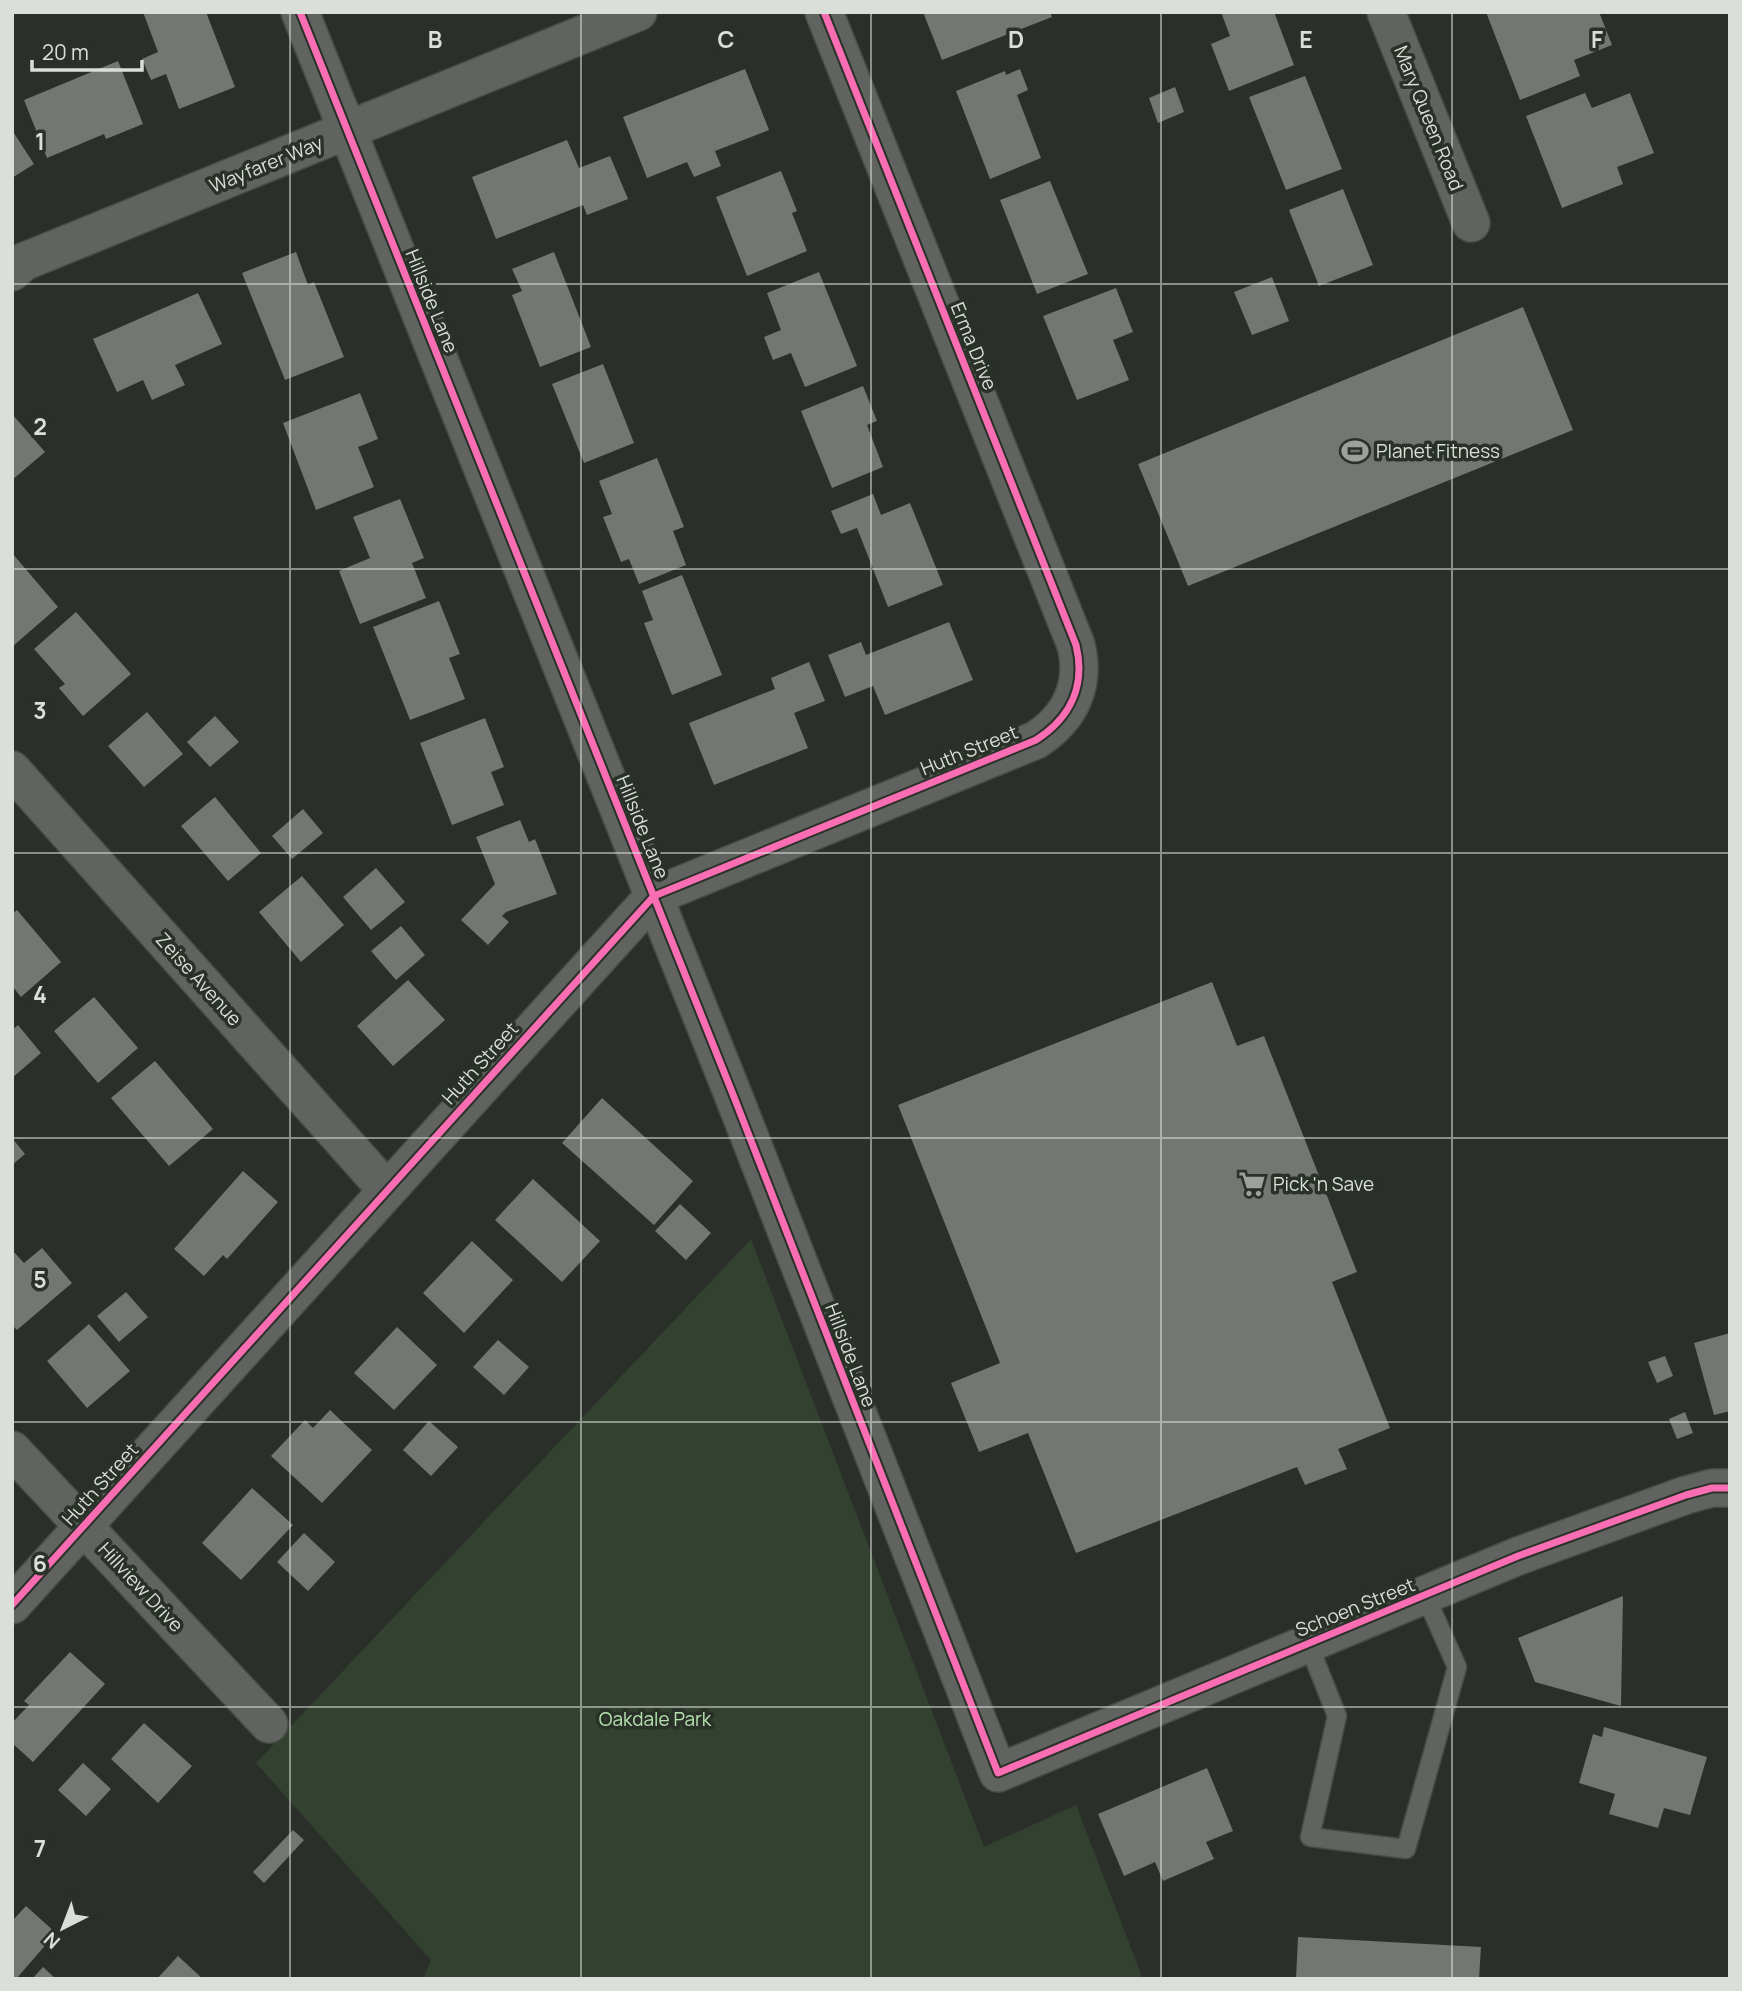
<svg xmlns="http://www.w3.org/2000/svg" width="1742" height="1991" font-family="Manrope,sans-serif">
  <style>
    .green { fill: #334130 }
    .building { fill: #737773 }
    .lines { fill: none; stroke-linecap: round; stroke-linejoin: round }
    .lane-casing { stroke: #474b46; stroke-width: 21 }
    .street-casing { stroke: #474b46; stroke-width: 40 }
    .lane { stroke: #60635f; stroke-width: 18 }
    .street { stroke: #60635f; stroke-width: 37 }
    .cycleway-casing { stroke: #293128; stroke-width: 11 }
    .cycleway { stroke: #f96db3; stroke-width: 7 }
    .grid { fill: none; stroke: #dadfd9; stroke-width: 2; stroke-opacity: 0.55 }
    .labels { text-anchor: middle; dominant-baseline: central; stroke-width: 7; stroke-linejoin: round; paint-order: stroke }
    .street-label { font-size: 19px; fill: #dadfd9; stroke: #293128 }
    .poi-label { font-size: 19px; fill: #dadfd9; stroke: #293128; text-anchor: start }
    .park-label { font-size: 19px; fill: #b5e1ae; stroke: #293128 }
    .grid-label { font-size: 23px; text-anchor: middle; font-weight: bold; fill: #dadfd9; stroke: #293128; stroke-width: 7; stroke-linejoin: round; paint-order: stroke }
  </style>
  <rect width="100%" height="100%" fill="#2a2f2a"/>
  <path class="green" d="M751,1239L984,1847L1076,1805L1143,1979H423L431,1960L256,1763Z"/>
  <path class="building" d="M143,12H206L235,87L179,109L166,74L151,80L142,59L158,52Z
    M923,12H1050L1052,17L942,60Z
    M1221,12H1274L1294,65L1229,91L1211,44L1230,36Z
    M1486,12H1599L1612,45L1574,60L1580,76L1520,100Z
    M118,61L143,124L106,139L104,134L47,158L24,100Z
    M745,69L769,130L715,151L721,166L694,177L687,162L647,178L623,117Z
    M1020,69L1028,90L1017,95L1041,158L990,179L956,91L1005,71L1006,75Z
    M1305,76L1342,169L1286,190L1249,97Z
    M1175,87L1184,112L1158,123L1149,98Z
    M1585,93L1592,108L1630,93L1654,153L1617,167L1623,184L1562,208L1526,116Z
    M12,130L34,164L12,178Z
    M567,140L579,168L610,156L628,199L587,215L583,205L496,239L472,177Z
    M781,171L797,211L792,213L807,251L747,276L716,197Z
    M1050,181L1088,274L1037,294L1000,200Z
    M1343,189L1373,265L1319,286L1289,210Z
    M296,252L308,285L314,282L344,357L285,380L242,273Z
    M554,252L591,347L540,367L512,295L522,291L512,269Z
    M819,272L857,366L805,387L791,353L773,360L764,337L781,330L767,293Z
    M1272,277L1289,321L1252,335L1234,292Z
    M1116,288L1133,332L1113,340L1129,380L1077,400L1043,316Z
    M198,293L222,344L175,365L185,385L152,400L143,380L117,392L93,339Z
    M1523,307L1573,430L1188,586L1138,464Z
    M603,364L634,443L584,463L552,384Z
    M863,386L877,421L867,425L883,467L832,488L801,411Z
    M360,393L378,439L358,447L374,487L316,510L283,423Z
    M12,414L45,452L12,480Z
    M657,458L684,527L673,531L686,565L639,584L629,559L621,562L603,517L612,514L599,481Z
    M873,494L881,515L910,503L943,585L888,607L857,528L841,534L831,511Z
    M400,499L424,558L412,563L426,598L360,624L339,571L370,558L353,517Z
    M12,553L58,607L13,646L12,644Z
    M682,575L722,675L672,695L644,623L653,620L642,591Z
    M439,601L460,654L449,658L465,699L410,720L373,627Z
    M76,612L131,674L83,716L59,688L65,684L34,649Z
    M949,622L973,680L885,715L873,686L845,697L828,655L861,642L866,655Z
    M809,662L825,701L794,713L808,748L714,785L689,723L775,689L771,678Z
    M147,712L183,754L144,787L108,746Z
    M215,716L239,742L210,767L187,742Z
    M485,718L504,767L491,772L504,805L452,825L420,743Z
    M215,797L261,853L228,881L181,826Z
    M303,809L323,833L292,859L272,836Z
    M520,820L529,842L535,839L557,894L506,912L502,916L509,922L488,945L461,920L495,884L476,837Z
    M376,868L405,902L371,930L343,897Z
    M302,876L344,925L301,962L259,912Z
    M17,910L61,962L21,997L12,986V914Z
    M401,926L425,955L396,980L371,951Z
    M408,980L445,1020L393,1066L357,1026Z
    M1212,982L1237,1046L1264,1036L1357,1272L1332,1282L1390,1428L1338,1449L1347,1469L1305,1485L1297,1467L1076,1553L1028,1433L979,1452L951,1383L1000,1363L898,1105Z
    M94,997L138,1048L98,1083L54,1031Z
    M18,1025L41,1053L12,1078V1030Z
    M155,1061L213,1129L169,1166L111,1098Z
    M602,1098L693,1181L654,1225L562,1143Z
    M12,1138L25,1154L12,1165Z
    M243,1171L278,1202L227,1259L223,1255L204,1276L174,1249Z
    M533,1179L600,1241L562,1282L495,1220Z
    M680,1204L711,1233L686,1260L655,1231Z
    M472,1241L513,1280L464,1333L423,1293Z
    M42,1248L72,1283L17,1330L12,1325V1250L24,1263Z
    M126,1292L148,1317L119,1342L97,1316Z
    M89,1324L130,1371L87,1408L47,1361Z
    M397,1327L437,1365L394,1410L354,1373Z
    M1730,1333V1411L1714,1415L1694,1343Z
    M498,1340L529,1367L504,1395L473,1367Z
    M1665,1356L1673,1376L1657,1383L1648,1362Z
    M330,1410L372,1450L322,1503L271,1456L305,1420L313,1428Z
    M1685,1412L1693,1433L1677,1439L1669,1419Z
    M429,1421L458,1447L431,1476L403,1450Z
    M252,1488L293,1525L241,1580L202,1543Z
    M304,1533L335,1562L308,1591L277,1562Z
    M1623,1596L1621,1706L1535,1682L1518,1638Z
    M70,1652L105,1684L33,1762L12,1743V1723L29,1705L24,1701Z
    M144,1723L192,1766L158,1803L111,1759Z
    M1604,1727L1707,1757L1690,1815L1664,1808L1658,1828L1609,1814L1615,1794L1579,1783L1593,1734L1602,1737Z
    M83,1763L111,1789L86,1816L58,1790Z
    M1207,1768L1233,1831L1206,1842L1214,1859L1163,1881L1155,1862L1124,1876L1098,1814Z
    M293,1830L304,1840L264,1883L253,1872Z
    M26,1906L56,1933L16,1979H12V1921Z
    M1298,1937L1481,1947L1479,1979H1296Z
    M178,1956L203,1979H157Z
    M43,1967L56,1979H32Z"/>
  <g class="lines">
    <g class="lane-casing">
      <path id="lane" d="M1308,1643L1337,1716L1310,1837L1406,1849L1457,1667L1425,1595"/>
    </g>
    <g class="street-casing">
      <path id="street" d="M300,12L734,1097L998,1773L1518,1556L1686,1495L1712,1488H1730
        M1386,12L1471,223
        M12,272L23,262L638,12
        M12,770L386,1189
        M12,1450L269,1724
        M12,1605L654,896L1036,740C1070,718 1086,686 1076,645L824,12"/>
    </g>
    <use href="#lane" class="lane"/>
    <use href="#street" class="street"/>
    <g class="cycleway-casing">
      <path id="cycleway" d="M300,12L734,1097L998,1773L1518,1556L1686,1495L1712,1488H1730
        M12,1605L654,896L1036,740C1070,718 1086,686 1076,645L824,12"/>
    </g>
    <use href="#cycleway" class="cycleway"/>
  </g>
  <path class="grid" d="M290,12V1979M581,12V1979M871,12V1979M1161,12V1979M1452,12V1979M12,284H1730M12,569H1730M12,853H1730M12,1138H1730M12,1422H1730M12,1707H1730"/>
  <defs>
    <g id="stadium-bare" transform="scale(2.1)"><path d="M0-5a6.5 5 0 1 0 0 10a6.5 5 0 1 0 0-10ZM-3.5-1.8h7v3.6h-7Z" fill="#9ca19c" stroke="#293128" stroke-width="2.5" paint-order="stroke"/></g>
    <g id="supermarket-bare" transform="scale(2.1)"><path d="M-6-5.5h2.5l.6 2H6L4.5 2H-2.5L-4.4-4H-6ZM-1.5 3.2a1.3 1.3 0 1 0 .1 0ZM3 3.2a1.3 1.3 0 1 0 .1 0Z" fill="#9ca19c" stroke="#293128" stroke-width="2.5" paint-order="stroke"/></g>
  </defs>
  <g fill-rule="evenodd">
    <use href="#stadium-bare" x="1355" y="451"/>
    <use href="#supermarket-bare" x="1252" y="1184"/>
  </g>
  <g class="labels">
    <g class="street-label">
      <text transform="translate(1429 118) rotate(68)">Mary Queen Road</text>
      <text transform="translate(266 164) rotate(-22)">Wayfarer Way</text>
      <text transform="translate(432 301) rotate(68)">Hillside Lane</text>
      <text transform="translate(974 346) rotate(68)">Erma Drive</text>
      <text transform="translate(969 750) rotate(-22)">Huth Street</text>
      <text transform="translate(643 827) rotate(68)">Hillside Lane</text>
      <text transform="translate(199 979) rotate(48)">Zeise Avenue</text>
      <text transform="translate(480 1063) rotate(-48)">Huth Street</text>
      <text transform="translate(851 1355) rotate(69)">Hillside Lane</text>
      <text transform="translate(100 1484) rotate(-48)">Huth Street</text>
      <text transform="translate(141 1587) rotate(47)">Hillview Drive</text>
      <text transform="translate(1355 1607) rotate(-22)">Schoen Street</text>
    </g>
    <g class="poi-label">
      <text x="1376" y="451">Planet Fitness</text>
      <text x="1273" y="1184">Pick 'n Save</text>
    </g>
    <g class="park-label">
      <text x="655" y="1719">Oakdale Park</text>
    </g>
  </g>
  <g class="grid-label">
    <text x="435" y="48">B</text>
    <text x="726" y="48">C</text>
    <text x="1016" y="48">D</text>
    <text x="1306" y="48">E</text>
    <text x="1597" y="48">F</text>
    <text x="40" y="150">1</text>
    <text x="40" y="435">2</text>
    <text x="40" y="719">3</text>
    <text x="40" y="1003">4</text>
    <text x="40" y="1288">5</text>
    <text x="40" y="1572">6</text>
    <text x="40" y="1857">7</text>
  </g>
  <rect width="1742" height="1991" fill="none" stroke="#dadfd9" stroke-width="28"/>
  <g transform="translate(63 1928) rotate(222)" stroke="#293128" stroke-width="5" paint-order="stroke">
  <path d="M0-5L12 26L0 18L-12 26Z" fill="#dadfd9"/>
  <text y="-10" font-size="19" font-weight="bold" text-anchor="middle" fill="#dadfd9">N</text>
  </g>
  <path d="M32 60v10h110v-10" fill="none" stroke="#dadfd9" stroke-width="3.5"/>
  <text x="42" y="60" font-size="21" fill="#dadfd9" stroke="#293128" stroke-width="5" paint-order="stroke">20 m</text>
</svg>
